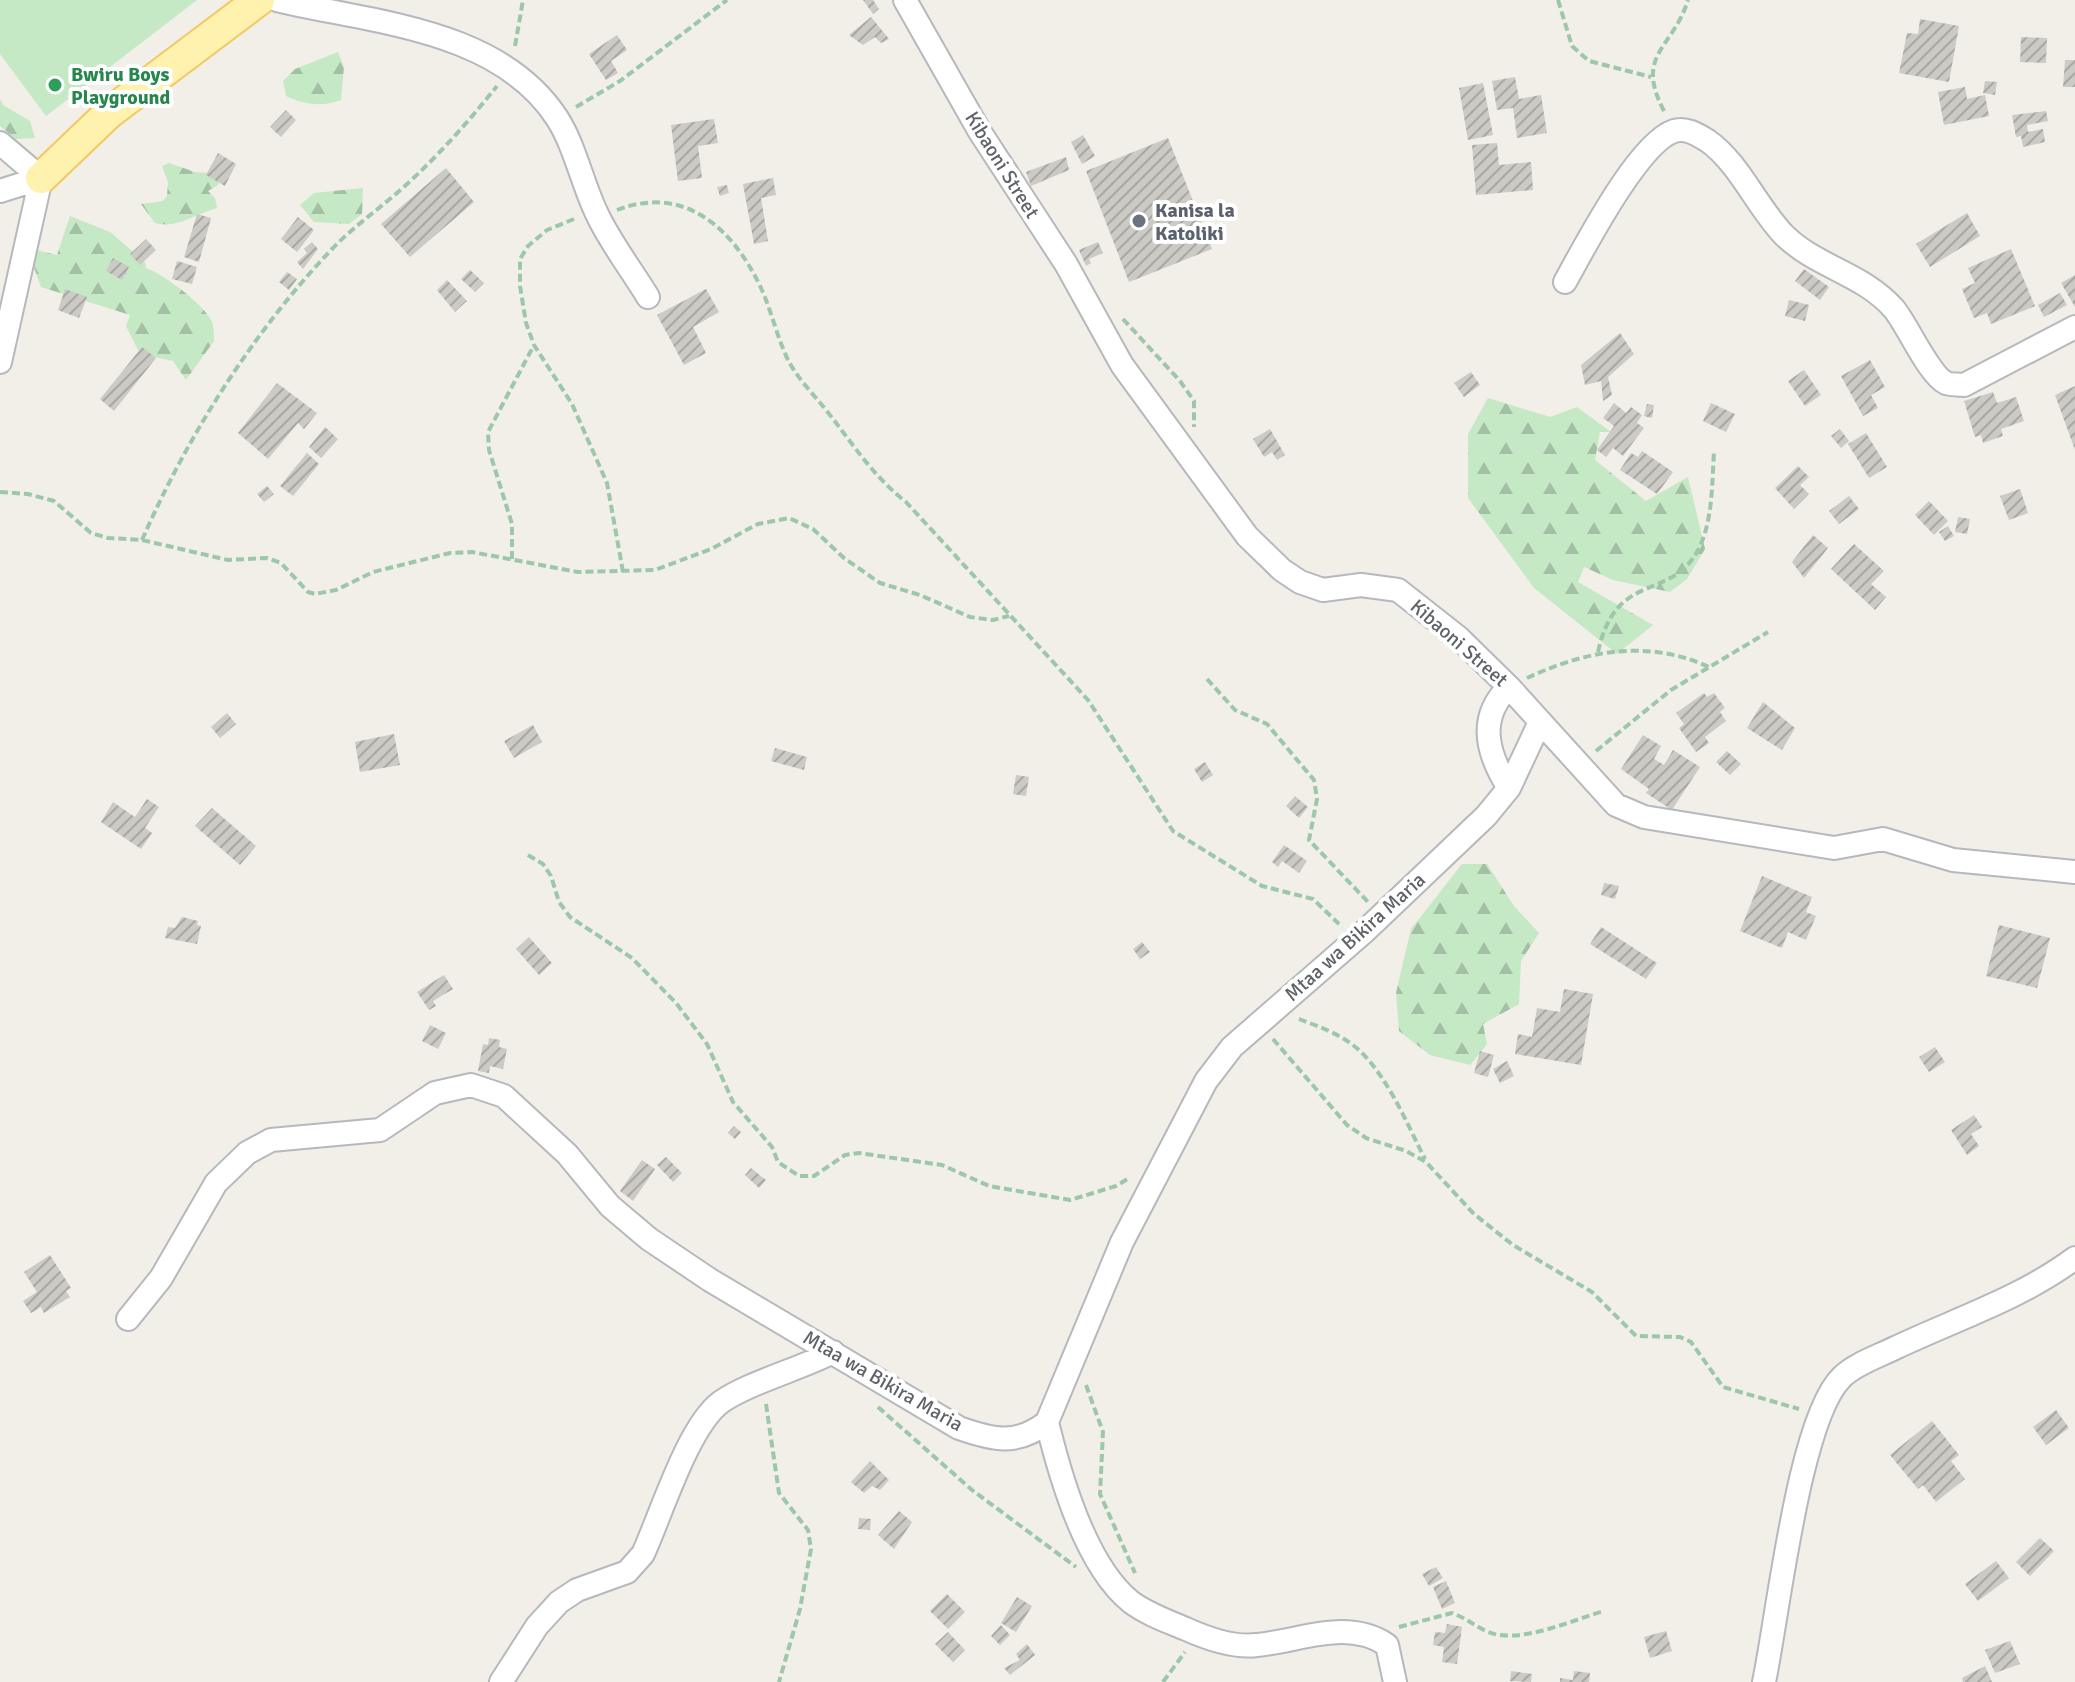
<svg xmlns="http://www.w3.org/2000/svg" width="2075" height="1682" font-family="Signika,sans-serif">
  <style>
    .green { fill: #c5e8c5 }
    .forest { fill: url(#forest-firs) }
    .building { fill: url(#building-hatch) }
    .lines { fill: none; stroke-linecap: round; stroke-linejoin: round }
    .minor-casing { stroke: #b5b8bc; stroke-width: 26 }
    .major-casing { stroke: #f2c960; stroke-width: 34 }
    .path { stroke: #9cc7a9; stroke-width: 4; stroke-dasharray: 8 4; stroke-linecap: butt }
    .minor { stroke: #fff; stroke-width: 22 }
    .major { stroke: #fff2af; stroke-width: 30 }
    .leisure-dot { fill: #2e9e5b; stroke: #fff; stroke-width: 3 }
    .worship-dot { fill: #6b7280; stroke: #fff; stroke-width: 3 }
    .labels { text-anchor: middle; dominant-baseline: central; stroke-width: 8; stroke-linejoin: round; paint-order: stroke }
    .leisure-label { font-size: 20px; font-weight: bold; fill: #27864d; stroke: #fff; text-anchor: start }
    .street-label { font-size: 20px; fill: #5f6368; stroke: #fff }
    .worship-label { font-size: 20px; font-weight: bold; fill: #5b616d; stroke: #fff; text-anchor: start }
  </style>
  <defs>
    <pattern id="forest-firs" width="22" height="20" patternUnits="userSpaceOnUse" patternTransform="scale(2)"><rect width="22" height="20" fill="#c5e8c5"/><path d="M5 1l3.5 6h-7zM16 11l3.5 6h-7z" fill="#a3c0a4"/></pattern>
    <pattern id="building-hatch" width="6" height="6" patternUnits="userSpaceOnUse" patternTransform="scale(2)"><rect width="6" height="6" fill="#cccac5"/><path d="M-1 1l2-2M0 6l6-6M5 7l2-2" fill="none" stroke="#a9a8a4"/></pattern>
  </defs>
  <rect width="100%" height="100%" fill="#f1efe8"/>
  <path class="green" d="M0,0H197L46,116L0,54Z"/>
  <path class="forest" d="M338,52L344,67L341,100C322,107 305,105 286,96L283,81L295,69Z
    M0,99L3,105L30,121L35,138L16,139L0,126Z
    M169,163L195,172L220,174L218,185L208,191L215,198L217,208C194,214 178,229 155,223L141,204L163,201L167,196L168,182L162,166Z
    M363,188L362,214L349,224L314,222L300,205L314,193Z
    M70,216L110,232L145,262L146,268C163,274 204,304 212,322C214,327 214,336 214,341L186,380L173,361L140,354L126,326L130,315L41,287L27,248L57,255Z
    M1488,398L1550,417L1577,407L1611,432H1600L1595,460L1646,501L1688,477L1705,549L1687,579L1670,592L1613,580L1584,567L1578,582L1653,625L1617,654L1534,588L1468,498V434Z
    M1462,864H1487L1514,906L1539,933L1521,961L1519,1004L1483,1024L1487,1044L1470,1065L1430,1055L1399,1031L1396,993L1411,929Z"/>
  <path class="building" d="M863,0H873L879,9L873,14Z
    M871,17L889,39L881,43L875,37L863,45L849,35Z
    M1920,19L1959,26L1949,82L1899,73L1907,33L1918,34Z
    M617,35L627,50L611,61L618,73L606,80L589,54Z
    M2021,37L2047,38L2046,63L2020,62Z
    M2065,60H2075V87H2063Z
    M1515,77L1519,99L1541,95L1547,133L1517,138L1513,108L1497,110L1492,81Z
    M1985,81L1997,82L1995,95L1983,93Z
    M1483,83L1493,135L1468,140L1459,88Z
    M1965,87L1967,99L1985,95L1989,116L1944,125L1938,92Z
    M286,110L296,120L281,137L270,127Z
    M2046,111L2048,121L2027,125L2028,132L2043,129L2045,142L2023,147L2021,136L2016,137L2012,115Z
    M714,119L718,143L698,146L702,178L678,181L671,125Z
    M1083,135L1095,156L1082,164L1071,142Z
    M1168,138L1212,249L1129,282L1086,171Z
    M1497,143L1499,165L1531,162L1533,190L1476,195L1472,145Z
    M218,153L236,164L225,186L206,175Z
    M1066,157L1069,170L1031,186L1026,172Z
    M446,168L474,202L410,257L381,224Z
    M773,178L776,195L761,198L768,241L754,244L743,184Z
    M727,185L729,193L720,196L717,187Z
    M1967,213L1980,236L1930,267L1916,244Z
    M197,214L211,218L199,262L184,257Z
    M298,217L314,230L297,252L281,239Z
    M146,239L156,250L140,265L130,254Z
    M312,242L318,249L303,269L297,262L307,253L304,249Z
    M1098,242L1103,253L1089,259L1091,263L1086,266L1079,250Z
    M2011,249L2035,306L1991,324L1987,313L1974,318L1962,289L1975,283L1968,268Z
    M113,258L129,267L122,280L106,271Z
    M177,261L197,267L192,284L172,279Z
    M1804,269L1829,287L1820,300L1795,281Z
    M470,270L484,283L475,292L461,279Z
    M287,272L297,279L289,290L279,282Z
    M2075,275V307L2061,283Z
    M447,280L467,301L455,312L437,290Z
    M65,289L87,297L79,318L58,310Z
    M706,289L719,312L693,327L706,353L684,365L657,315Z
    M2060,293L2067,305L2044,317L2038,305Z
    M1789,300L1809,305L1805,321L1785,316Z
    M1620,333L1634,354L1608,377L1612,395L1603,401L1601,381L1585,385L1581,365Z
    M142,347L156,358L114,411L100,399Z
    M1870,360L1885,387L1871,395L1878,408L1863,416L1841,376Z
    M1804,370L1821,395L1805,406L1788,381Z
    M1471,372L1480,385L1464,397L1454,383Z
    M277,383L317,413L304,429L298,423L268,459L238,433Z
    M2075,386V450L2055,395Z
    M1993,392L1997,403L2016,397L2024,421L2001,429L2003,436L1983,443L1981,435L1975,437L1964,401Z
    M1614,403L1626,413L1631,407L1642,415L1637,423L1644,428L1623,456L1613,448L1606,457L1597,450L1614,426L1603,418Z
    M1711,403L1735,414L1726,432L1703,421Z
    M1647,404L1654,405L1652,418L1644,416Z
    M325,427L338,439L321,458L309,447Z
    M1270,429L1285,455L1277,460L1272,452L1264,457L1253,439Z
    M1840,429L1849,441L1841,448L1831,436Z
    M1866,433L1887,467L1869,478L1848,444Z
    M1642,451L1673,472L1657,494L1620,470L1631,453L1638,457Z
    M307,453L319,464L293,496L280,486Z
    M1798,466L1809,477L1800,485L1809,494L1794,509L1775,488Z
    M267,486L274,494L264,502L257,494Z
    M2020,489L2028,513L2009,520L2000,496Z
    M1849,496L1859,509L1839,524L1829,511Z
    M1929,501L1948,521L1934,535L1915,515Z
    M1958,517L1970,519L1967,534L1955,532Z
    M1948,526L1954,536L1945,541L1939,532Z
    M1813,535L1828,548L1804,578L1792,562Z
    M1854,544L1884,571L1871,584L1886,597L1875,610L1831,569Z
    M1704,693L1707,697L1714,693L1725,708L1720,712L1726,721L1705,737L1709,743L1696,752L1679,728L1684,724L1676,713Z
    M1763,702L1795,728L1782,750L1747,728Z
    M227,713L236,724L220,738L211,727Z
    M533,725L542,742L514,758L504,741Z
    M394,734L400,765L360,772L355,742Z
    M1643,735L1661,746L1654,759L1664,765L1673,750L1700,767L1672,810L1646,793L1649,789L1621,769Z
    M775,748L807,757L804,770L771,761Z
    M1727,751L1741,764L1730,775L1716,762Z
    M1205,762L1213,775L1202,782L1194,769Z
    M1016,775L1029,777L1026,796L1013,794Z
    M1295,796L1308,807L1299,818L1286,806Z
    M147,799L159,807L145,828L152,833L141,849L101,822L113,802L135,817Z
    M212,808L256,846L240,865L195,826Z
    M1284,845L1307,861L1299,873L1282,861L1278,867L1272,862Z
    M1762,876L1812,897L1806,912L1816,916L1806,940L1788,932L1782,948L1740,931Z
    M1604,883L1619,886L1615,899L1601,895Z
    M182,917L198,921L197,925L201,926L197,944L165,938L168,927L175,928Z
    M1999,925L2050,938L2037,988L1986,976Z
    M1601,927L1657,963L1646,979L1590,944Z
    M529,937L552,963L539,975L516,949Z
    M1142,942L1150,952L1140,959L1133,949Z
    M444,975L453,989L433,1001L436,1006L429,1010L417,992Z
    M1564,989L1593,994L1581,1065L1515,1054L1518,1034L1532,1037L1537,1008L1560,1012Z
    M430,1025L446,1033L438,1049L422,1041Z
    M489,1038L500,1040L499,1047L507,1049L503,1069L490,1066L489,1073L478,1071L483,1044L488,1045Z
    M1935,1047L1945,1062L1929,1072L1919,1057Z
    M1480,1051L1494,1055L1488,1077L1474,1073Z
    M1507,1061L1514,1076L1500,1083L1493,1069Z
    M1974,1115L1982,1127L1971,1134L1979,1146L1967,1155L1951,1130Z
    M734,1126L741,1132L735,1139L728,1133Z
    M666,1157L682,1173L673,1182L657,1165Z
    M642,1160L655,1169L633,1201L620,1191Z
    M751,1168L766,1180L759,1188L745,1175Z
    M50,1255L71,1288L66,1291L70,1297L44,1313L41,1307L31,1313L23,1301L37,1292L24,1272Z
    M2056,1410L2069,1428L2046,1445L2033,1427Z
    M1932,1421L1959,1455L1951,1461L1965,1479L1936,1502L1923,1485L1918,1489L1890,1455Z
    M870,1461L889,1480L880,1490L872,1486L864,1493L851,1482Z
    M899,1511L912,1522L894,1549L878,1535Z
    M859,1518L871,1519L870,1530L858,1529Z
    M2040,1538L2054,1551L2030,1576L2016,1562Z
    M1996,1561L2009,1578L1978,1601L1965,1584Z
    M1436,1567L1443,1578L1429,1586L1422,1574Z
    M1446,1581L1455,1603L1442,1609L1433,1587Z
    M947,1594L965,1612L948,1629L930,1611Z
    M1017,1597L1032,1606L1016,1632L1001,1623Z
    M1447,1624L1462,1627L1457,1664L1442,1662L1444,1647L1433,1645L1435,1632L1445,1633Z
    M1001,1625L1010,1635L1000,1645L991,1636Z
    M1666,1631L1672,1651L1650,1658L1644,1637Z
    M948,1632L965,1650L953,1662L935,1644Z
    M2010,1641L2020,1664L1995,1673L1985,1650Z
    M1027,1644L1035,1655L1010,1675L1004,1668L1020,1660L1016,1654Z
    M1985,1666L1992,1682H1963L1962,1678Z
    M1511,1671L1532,1674L1531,1682L1510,1681Z
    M1574,1671L1590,1673L1589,1682H1560V1678L1573,1680Z"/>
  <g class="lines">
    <g class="minor-casing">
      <path id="minor" d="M277,0C372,23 498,28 557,118C575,146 582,183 597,214C610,242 631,269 648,297
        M905,0L980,132L1066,264L1122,365L1247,536L1282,570L1300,582L1323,590L1361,585L1398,590L1459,638L1509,687L1616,805L1644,817L1834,848L1883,839L1953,860L2075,872
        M0,143L41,178
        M0,191L41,178
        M1565,282C1584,248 1638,143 1674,131C1686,127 1698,135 1708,141C1739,163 1757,207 1784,235C1816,267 1864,274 1894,309C1908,326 1929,375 1946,383C1951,385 1958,384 1964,385L2075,327
        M0,362L41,178
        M1509,788C1487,754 1477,718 1509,687
        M128,1319L161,1278L216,1183L247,1153L271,1140L380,1130L435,1093L471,1085L504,1096L567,1154L610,1206L649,1239L710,1280L959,1428C993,1440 1017,1446 1047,1422L1122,1242L1206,1081L1232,1047L1364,932L1486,816L1509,788L1540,722
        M1047,1422C1060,1476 1086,1566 1131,1602C1147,1614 1167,1621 1186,1629C1206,1638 1234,1648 1257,1645C1300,1641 1347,1618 1387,1645L1395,1682
        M501,1682L537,1626L559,1602L577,1590L627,1572L643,1554C661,1515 688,1426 721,1402C748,1383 800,1369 833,1352
        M1764,1682C1778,1616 1799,1418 1842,1377C1855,1364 1879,1356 1895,1348C1956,1319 2020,1299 2075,1258"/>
    </g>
    <g class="major-casing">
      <path id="major" d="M41,178L109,113L259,0"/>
    </g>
    <path class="path" d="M1558,0L1572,46L1589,61L1651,77
      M515,46L523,0
      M576,107L620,81L727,0
      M1664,111C1634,54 1673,49 1688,0
      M617,210C684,184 733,228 761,288C772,312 777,338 789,362C799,380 814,395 826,410C853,444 872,475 906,502L1088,700L1173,831L1262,886L1313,899L1339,924
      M574,219L547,230L528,246L520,259V286L526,323L534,345L572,404L607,483L623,572
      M1123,319L1180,381L1194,401V427
      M0,492L28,494L54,501L91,533L108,538L142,540L228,560L267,558L281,563L308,592L315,594L336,590L373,572L450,553L472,552L578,572L655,570L711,549L758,524L789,518L813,529L844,558L880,583L920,595L970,617L993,620L1009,616
      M142,540C188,435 253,332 332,249C355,225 382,207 406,185C440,154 469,121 497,86
      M512,559V524L489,450L488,432L534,345
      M1598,652C1616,569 1671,602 1698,550C1713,522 1712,482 1714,451
      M1527,678C1587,650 1648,639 1709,667
      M1207,679L1235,710L1267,724L1314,780L1317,799L1309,840L1368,902
      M1596,751L1671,690L1768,632
      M528,855L543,864L551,876L559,902L570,917L632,958L676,1003L707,1044L733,1102L772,1147L778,1162L799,1176H814L845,1155L859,1153L942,1165L989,1186L1070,1200L1116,1186L1129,1178
      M1299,1019C1320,1027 1343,1035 1360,1051C1389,1079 1407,1124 1425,1159
      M1273,1039L1347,1125L1366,1138L1406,1151L1426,1162L1474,1214L1513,1245L1592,1292L1636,1336L1680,1337L1691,1342L1723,1387L1799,1409
      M1086,1385L1103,1432L1100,1494L1135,1573
      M766,1404L779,1493L808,1530L811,1549L800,1609L779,1682
      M878,1407L972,1490L1076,1567
      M1399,1627L1452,1613C1465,1618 1474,1625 1486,1631C1517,1646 1572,1620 1604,1611
      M1163,1682L1185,1652"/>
    <use href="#minor" class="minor"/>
    <use href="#major" class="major"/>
  </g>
  <circle class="leisure-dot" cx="55" cy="85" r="8"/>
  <circle class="worship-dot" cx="1139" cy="221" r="8"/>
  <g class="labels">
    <g class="leisure-label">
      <text x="71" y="74">Bwiru Boys<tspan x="71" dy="23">Playground</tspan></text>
    </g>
    <g class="street-label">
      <text transform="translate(1002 165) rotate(58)">Kibaoni Street</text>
      <text transform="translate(1459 643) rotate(41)">Kibaoni Street</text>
      <text transform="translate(1355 937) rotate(-42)">Mtaa wa Bikira Maria</text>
      <text transform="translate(883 1381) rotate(30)">Mtaa wa Bikira Maria</text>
    </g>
    <g class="worship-label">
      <text x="1155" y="210">Kanisa la<tspan x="1155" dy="23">Katoliki</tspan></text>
    </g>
  </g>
</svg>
